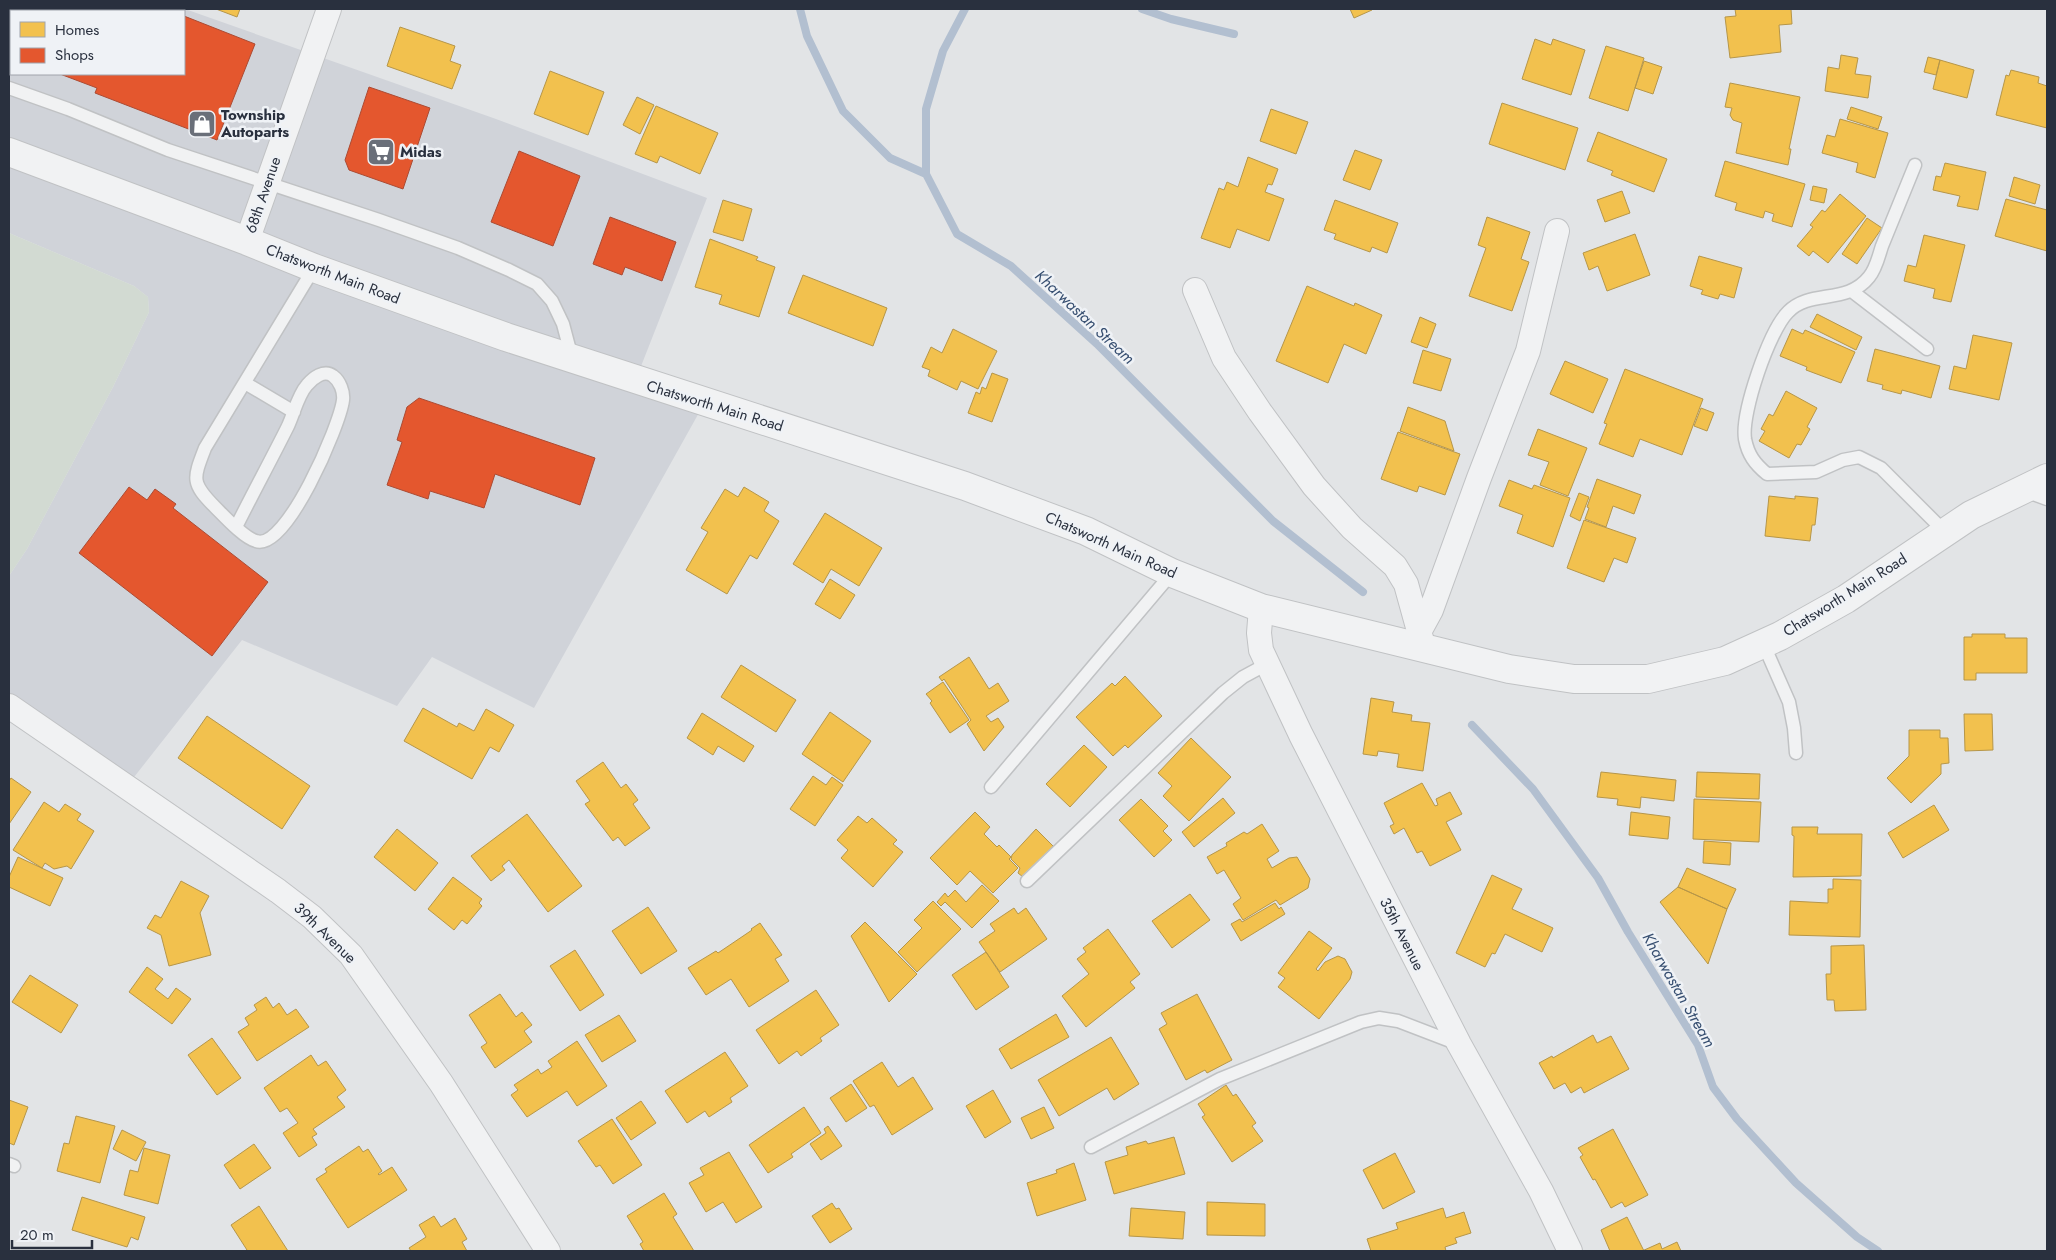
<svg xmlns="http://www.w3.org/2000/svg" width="2056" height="1260" font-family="Jost,sans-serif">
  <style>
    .built { fill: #d0d3d9; fill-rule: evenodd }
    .green { fill: #d2dad2 }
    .homes { fill: #f2c14e; stroke: #b69649 }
    .shops { fill: #e4572e; stroke: #ac4b33 }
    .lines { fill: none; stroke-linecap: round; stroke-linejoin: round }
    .stream { stroke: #b2bfd0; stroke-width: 8 }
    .service-casing { stroke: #c0c2c4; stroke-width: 15 }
    .minor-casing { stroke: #c0c2c4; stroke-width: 26 }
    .tertiary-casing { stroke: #c0c2c4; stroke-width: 30 }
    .service { stroke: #f1f2f3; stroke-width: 12 }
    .minor { stroke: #f1f2f3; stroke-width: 24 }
    .tertiary { stroke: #f1f2f3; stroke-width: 28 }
    .labels { text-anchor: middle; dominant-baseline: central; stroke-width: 5; stroke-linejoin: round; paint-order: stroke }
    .poi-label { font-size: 15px; font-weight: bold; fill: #29303e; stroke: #eff2f6; text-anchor: start }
    .street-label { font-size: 15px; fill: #29303e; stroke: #eff2f6 }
    .water-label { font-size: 16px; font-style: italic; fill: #364e70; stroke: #eff2f6 }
  </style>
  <rect width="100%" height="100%" fill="#e2e4e6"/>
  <path class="built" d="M9,9H185L496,119L707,198L636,379L705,402L534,708L432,657L397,706L242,640L127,786L9,704V576L27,549L113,387L149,312L148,297L134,286L9,233ZM11,11H184V74H11Z"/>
  <path class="green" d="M9,233L134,286L148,297L149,312L113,387L27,549L9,576Z"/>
  <path class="homes" d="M216,9H240L237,17Z
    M1350,9H1371L1372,10L1354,18Z
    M1735,9H1791L1792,24L1779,25L1781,52L1730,58L1725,17L1736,16Z
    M400,27L455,46L450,61L461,65L452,89L387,66Z
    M1535,39L1551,45L1553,39L1585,50L1571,95L1522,79Z
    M1606,46L1644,58L1628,111L1589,98Z
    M1841,55L1858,58L1855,74L1871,76L1868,98L1825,91L1828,67L1839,69Z
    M1928,57L1940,60L1936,75L1924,72Z
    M1940,60L1974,70L1967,98L1933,89Z
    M1644,61L1662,67L1653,94L1635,88Z
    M2011,70L2039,77L2038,83L2047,86V128L1996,115L2006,75L2009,76Z
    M550,71L604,92L588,135L534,114Z
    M1730,83L1800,97L1789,149H1791L1788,165L1736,153L1742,123L1733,120L1730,115L1732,108L1725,107Z
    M637,97L654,105L640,134L623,125Z
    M1502,103L1578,128L1565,170L1489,144Z
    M656,106L718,133L700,174L660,156L657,163L635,154Z
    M1851,107L1882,117L1878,129L1847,119Z
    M1271,109L1308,122L1296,154L1260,141Z
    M1840,119L1888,133L1875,178L1856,172L1858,163L1822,153L1827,135L1835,137Z
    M1598,132L1667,159L1654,192L1611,175L1613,171L1587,161Z
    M1355,150L1382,160L1370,190L1343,180Z
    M1248,157L1278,169L1272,185L1268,184L1265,192L1284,199L1269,241L1237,229L1230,248L1201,238L1219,188L1224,190L1227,182L1238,187Z
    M1725,161L1805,184L1792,227L1772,221L1774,214L1765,211L1763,218L1735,210L1737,203L1715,196Z
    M1945,163L1986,172L1978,210L1957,206L1960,196L1933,190L1936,176L1941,177Z
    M2014,177L2040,185L2035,204L2009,196Z
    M1813,186L1827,189L1824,203L1810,200Z
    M1622,191L1630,213L1605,222L1597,200Z
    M1840,194L1866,216L1828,263L1813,251L1809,256L1797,246L1813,227L1810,225L1822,210L1825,212Z
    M2006,199L2047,210V251L1995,236Z
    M723,200L752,209L743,241L713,232Z
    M1335,200L1398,223L1387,253L1372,247L1370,252L1334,239L1336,234L1324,230Z
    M1487,217L1530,232L1521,259L1529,262L1512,311L1469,296L1486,248L1478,245Z
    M1867,218L1882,228L1857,264L1842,254Z
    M1635,234L1650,275L1607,291L1598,266L1589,270L1583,253Z
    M1924,235L1965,245L1951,302L1933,298L1935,289L1904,281L1908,265L1916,267Z
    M710,239L758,257L756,260L775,267L759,317L719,304L722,295L695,287Z
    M1699,256L1742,268L1734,298L1720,294L1718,299L1701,294L1703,290L1690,286Z
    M803,275L887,308L873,346L788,313Z
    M1307,286L1354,306L1355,303L1382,315L1366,354L1344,344L1328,383L1276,361Z
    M1817,314L1862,337L1856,350L1810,327Z
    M1420,317L1436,324L1427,348L1411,342Z
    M953,329L997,351L978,389L961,381L957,390L928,376L930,370L922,367L931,347L942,353Z
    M1792,329L1803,334L1805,330L1855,352L1841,383L1806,370L1807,367L1780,356Z
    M1973,335L2012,343L1999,400L1949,389L1954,366L1966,369Z
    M1875,349L1940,366L1931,398L1902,390L1901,394L1882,389L1883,385L1867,381Z
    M1423,350L1451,359L1441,391L1413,383Z
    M1565,361L1608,379L1593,413L1550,394Z
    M1625,369L1703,399L1682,455L1640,439L1633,457L1599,444L1607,424L1604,423Z
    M992,373L1008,379L992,422L968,413L976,392L980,394L982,387L986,389Z
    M1786,391L1817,408L1807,427L1810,429L1801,445L1797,444L1789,458L1759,441L1765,431L1761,429L1769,414L1773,416Z
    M1408,407L1445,421L1454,451L1400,431Z
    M1701,408L1714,413L1707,431L1694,426Z
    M1538,429L1587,448L1568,496L1540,485L1549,462L1528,455Z
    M1398,432L1460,454L1445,495L1419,486L1417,492L1381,479Z
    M1597,479L1641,495L1634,514L1613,506L1606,527L1585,519L1589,508L1587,507Z
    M1509,480L1532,489L1534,485L1570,498L1553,547L1517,533L1523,515L1499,506Z
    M744,487L769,502L764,511L779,521L757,559L750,555L727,594L686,570L708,532L701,528L725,489L738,497Z
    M1579,493L1589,497L1580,521L1570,516Z
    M1769,496L1795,499V496L1818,498L1815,525H1812L1810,541L1765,536Z
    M825,513L882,548L859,586L831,569L823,583L793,564Z
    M1584,520L1636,538L1627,563L1614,558L1604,582L1567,568Z
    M830,579L855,595L840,619L815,604Z
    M1972,634H2005V638H2027V673H1976V680H1964V637H1972Z
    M969,657L989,689L998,683L1009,701L986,716L991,722L998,718L1004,727L984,751L967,724L971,720L944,679L942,681L939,677Z
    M741,665L796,700L776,732L721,697Z
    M1125,676L1162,716L1128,748L1125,745L1113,756L1076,717L1112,683L1115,686Z
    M943,682L969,720L950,733L930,703L932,701L926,694Z
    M1371,698L1394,702L1392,712L1412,715L1411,721L1430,723L1423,771L1397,767L1399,754L1378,751L1377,756L1363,754Z
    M423,708L457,727L459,723L474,731L486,709L514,725L499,752L490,747L472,779L404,741Z
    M830,712L871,741L843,782L802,754Z
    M702,713L754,746L744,762L718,746L713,755L687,738Z
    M1964,714H1992L1993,750L1965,751Z
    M207,716L310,786L282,829L178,758Z
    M1909,730H1940V738H1948L1949,763L1941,764V774L1911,803L1887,778L1909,756Z
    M1191,738L1231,777L1189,821L1163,796L1172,786L1158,773Z
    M1084,745L1107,767L1070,807L1046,784Z
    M603,762L621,788L626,784L638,800L633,804L650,828L625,846L618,837L613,841L585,804L590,801L576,781Z
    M1601,772L1676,780L1674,801L1641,797L1640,808L1617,805L1618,799L1597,797Z
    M1697,772L1760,774L1759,799L1696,797Z
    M813,776L826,785L832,777L843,785L815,826L790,809Z
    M11,778L31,792L9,824V781Z
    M1422,783L1435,806L1438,805L1436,799L1450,792L1462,814L1446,822L1461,850L1430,866L1422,851L1417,853L1404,828L1394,834L1390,826L1394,824L1384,803Z
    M1223,798L1235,813L1194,847L1182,832Z
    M1141,799L1168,826L1163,831L1172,840L1154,857L1119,820Z
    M1694,799L1761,802L1759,842L1693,839Z
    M44,802L59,812L65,804L81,814L77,820L94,831L71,869L67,866L54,869L45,863L42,868L13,850Z
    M1934,805L1949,830L1903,858L1888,833Z
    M975,812L990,827L984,834L997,847L999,845L1011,857L1009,859L1018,868L993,893L970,871L957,885L930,858Z
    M1631,812L1670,817L1668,839L1629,835Z
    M527,814L582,886L548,912L509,860L502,866L505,870L491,881L471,856Z
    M858,816L867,823L872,818L897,840L893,844L903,852L873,887L841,858L848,850L837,840Z
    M1262,824L1279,851L1267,859L1272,868L1289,858L1297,857L1310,879L1308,888L1280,905L1276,900L1243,920L1233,904L1241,898L1224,870L1217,874L1207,857L1227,846L1226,843L1244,832L1247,834Z
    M1792,827H1818L1817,834H1862L1861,876L1793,877L1794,836L1792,835Z
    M397,829L438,863L415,891L374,857Z
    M1036,829L1053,846L1023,877L1018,873L1020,868L1011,859L1012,855Z
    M1704,841L1731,843L1730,865L1703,863Z
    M18,857L63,878L50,906L9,887V877Z
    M1687,868L1736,889L1727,909L1678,887Z
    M1492,875L1522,889L1512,909L1553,928L1542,952L1505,934L1495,954L1492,953L1485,967L1456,953Z
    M453,877L482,899L479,903L482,906L467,924L462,920L454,930L428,909Z
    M1833,879L1861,880L1860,937L1789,935L1790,901L1828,903V889H1833Z
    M181,881L209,896L200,913L211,955L169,966L161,935L147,928L155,915L161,918Z
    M982,885L999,901L972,928L945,902L941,906L937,902L945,893L948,897L955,890L966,902Z
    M1678,887L1727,909L1708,964L1660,902Z
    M1190,894L1210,920L1172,948L1152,921Z
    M933,901L961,929L917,972L898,952L922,928L914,920Z
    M1275,903L1279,909L1281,907L1285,914L1241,941L1231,924L1240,919L1242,922Z
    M648,907L677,951L641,974L612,931Z
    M1014,908L1018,914L1026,908L1047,939L1000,972L979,942L995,931L990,924Z
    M865,922L917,974L889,1002L851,936Z
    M760,923L782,955L775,959L789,981L749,1007L731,979L706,995L688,968L716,951L718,953L752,930L751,929Z
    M1108,929L1140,974L1130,982L1135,988L1086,1027L1062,996L1089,974L1077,959L1086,952L1083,948Z
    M1309,931L1332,948L1316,969L1318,971L1325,962L1338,956L1345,959L1352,972L1350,979L1319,1019L1278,987L1285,978L1278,973Z
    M1864,945L1866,1010L1835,1011L1834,1000H1827L1826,974H1831V946Z
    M575,950L604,995L580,1011L550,966Z
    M986,952L1009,987L976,1010L952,975Z
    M147,967L163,979L155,989L168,999L176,988L191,999L172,1024L129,992Z
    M30,975L78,1005L61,1033L12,1002Z
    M816,990L839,1025L820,1038L822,1041L801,1056L797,1051L779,1064L756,1030Z
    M500,994L516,1017L522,1012L532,1025L524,1031L532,1042L495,1068L481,1047L487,1043L469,1015Z
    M1197,994L1232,1060L1207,1073L1205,1070L1186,1080L1159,1029L1167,1024L1161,1013Z
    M266,997L273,1008L279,1003L287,1015L296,1009L309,1027L257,1061L238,1032L249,1025L245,1018L257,1010L254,1005Z
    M1056,1014L1069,1037L1011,1069L999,1049Z
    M619,1015L636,1041L602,1062L585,1035Z
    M1593,1035L1597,1043L1611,1036L1629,1069L1584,1093L1581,1087L1571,1093L1565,1083L1554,1089L1539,1063L1552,1056L1553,1058Z
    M1111,1037L1139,1084L1114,1100L1107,1088L1059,1116L1038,1080Z
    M212,1038L241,1078L217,1095L188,1055Z
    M577,1041L607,1086L577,1106L567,1091L527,1117L511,1095L518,1090L514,1085L538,1069L541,1074L552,1067L548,1061Z
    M725,1052L748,1086L730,1098L732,1102L709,1117L705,1111L687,1123L665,1091Z
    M311,1055L318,1066L326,1061L346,1090L337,1097L345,1107L313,1129L317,1134L312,1137L317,1145L299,1157L283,1133L298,1123L287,1108L280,1112L264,1088Z
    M882,1062L898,1087L913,1077L933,1109L892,1135L874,1105L870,1107L853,1081Z
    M851,1084L867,1108L846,1122L830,1098Z
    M1226,1085L1233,1096L1236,1094L1256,1123L1252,1126L1263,1141L1232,1162L1202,1117L1205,1115L1198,1104Z
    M993,1090L1011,1122L985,1138L966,1106Z
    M9,1100L28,1107L14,1145L9,1143Z
    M641,1101L656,1123L631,1140L616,1118Z
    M804,1107L821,1133L791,1154L793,1157L768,1173L749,1145Z
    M1044,1107L1054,1128L1031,1139L1021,1118Z
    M76,1116L115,1126L100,1183L57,1171L64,1143L69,1144Z
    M612,1119L642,1165L613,1184L600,1165L596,1167L578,1141Z
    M828,1126L842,1146L821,1160L810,1144L826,1133L824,1129Z
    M1613,1129L1648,1195L1625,1207L1622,1202L1611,1208L1595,1179L1593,1180L1580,1157L1583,1155L1578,1148Z
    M122,1130L146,1142L136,1161L113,1149Z
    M1174,1137L1185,1174L1114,1194L1105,1162L1128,1155L1126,1147L1146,1141L1148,1144Z
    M254,1144L271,1168L240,1189L224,1165Z
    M359,1146L363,1152L368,1149L382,1171L378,1174L379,1175L392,1167L407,1190L348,1228L316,1179L327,1172L325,1169Z
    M144,1148L170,1155L158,1204L124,1195L130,1170L138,1172Z
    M729,1152L762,1207L736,1223L723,1202L706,1212L689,1183L704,1175L700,1168Z
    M1395,1153L1415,1192L1383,1209L1363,1170Z
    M1074,1163L1086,1200L1037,1216L1027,1183L1057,1173L1056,1170Z
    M664,1193L677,1214L673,1217L694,1251H644L640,1244L643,1242L627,1216Z
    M82,1197L145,1217L138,1240L131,1237L127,1247L72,1230Z
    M1207,1202L1265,1204V1236L1207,1235Z
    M832,1203L836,1209L839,1208L852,1229L830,1243L812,1216Z
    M259,1206L288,1251H244L247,1250L231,1225Z
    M1131,1208L1185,1212L1183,1239L1129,1236Z
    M1443,1208L1446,1218L1464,1212L1471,1233L1455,1238L1457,1243L1445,1247L1446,1251H1371L1367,1239L1398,1229L1396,1223Z
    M434,1216L441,1227L455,1218L467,1239L462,1242L467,1251H411L409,1248L426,1237L419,1225Z
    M1627,1217L1644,1251H1610L1601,1230Z
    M1677,1242L1681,1251H1642L1660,1243L1662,1249Z"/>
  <path class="shops" d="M9,9H35L34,11H11V50L9,49Z
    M49,9H165L172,11H48Z
    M184,16L255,44L217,140L95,93L97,88L60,74H184Z
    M369,87L430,108L403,189L349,170L345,160Z
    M519,151L580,176L553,246L491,222Z
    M610,217L676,242L662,281L625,267L622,275L593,264Z
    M419,398L595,458L580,505L495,474L484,508L430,491L428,499L387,485L402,442L397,440L407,407Z
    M129,487L147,500L155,489L176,504L173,508L268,582L212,656L79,553Z"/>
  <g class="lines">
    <path class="stream" d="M800,9L807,36L843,111L890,158L926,174
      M965,9L943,51L926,109V174L957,234L1011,266L1097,344L1273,521L1363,592
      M1142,9L1171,19L1234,34
      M1472,725L1533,789L1598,878L1628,932L1698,1045L1713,1087L1737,1119L1796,1183L1857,1237L1878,1251"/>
    <g class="service-casing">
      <path id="service" d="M9,88L68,109L168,150L379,220L458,248L509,270L537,284L552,301L563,324L572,358
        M1915,165C1904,192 1893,219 1882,246C1879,255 1876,269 1869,277C1847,305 1810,289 1788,312C1769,331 1741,413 1745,439C1748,455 1755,464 1767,474L1816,472L1843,460L1859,457L1881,468L1945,532
        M1853,292L1927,349
        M245,383L294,412
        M2025,491L2047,499
        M236,527C253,493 271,460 288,426C294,413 298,395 307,385C313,378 324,369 333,376C340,381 344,392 343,400C340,425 286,552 256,541C244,538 224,516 215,507C191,483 193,479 205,448L314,268
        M1763,643L1789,702L1794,728L1796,753
        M991,787L1172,573
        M1027,881L1223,693L1243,677L1267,664
        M1091,1147L1220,1079L1361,1022L1379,1018L1398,1021L1458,1044
        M9,1164L14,1166"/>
    </g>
    <g class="minor-casing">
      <path id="minor" d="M247,241L329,9
        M1195,290L1224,358L1260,412L1314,486L1352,528L1395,566L1406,584L1424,649
        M1261,608L1259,633L1261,650L1301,735L1459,1044L1541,1191L1570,1251
        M1419,632L1431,610L1479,478L1528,351L1557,231
        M9,706L278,891L312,917L351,955L441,1083L548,1251"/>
    </g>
    <g class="tertiary-casing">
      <path id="tertiary" d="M9,152L247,241L314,268L506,337L965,486L1086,531L1172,573L1261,608L1509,669L1574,679H1648L1725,661L1780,636L1846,599L1971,515L2047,478"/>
    </g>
    <use href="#service" class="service"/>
    <use href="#minor" class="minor"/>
    <use href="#tertiary" class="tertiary"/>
  </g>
  <defs>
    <g id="shop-square" transform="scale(1.4375)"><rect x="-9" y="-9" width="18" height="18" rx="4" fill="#6a6f79" stroke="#eff2f6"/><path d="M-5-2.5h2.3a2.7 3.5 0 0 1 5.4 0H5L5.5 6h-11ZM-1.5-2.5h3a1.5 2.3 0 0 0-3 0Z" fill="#fff"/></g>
    <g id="supermarket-square" transform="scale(1.4375)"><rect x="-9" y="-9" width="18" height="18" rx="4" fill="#6a6f79" stroke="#eff2f6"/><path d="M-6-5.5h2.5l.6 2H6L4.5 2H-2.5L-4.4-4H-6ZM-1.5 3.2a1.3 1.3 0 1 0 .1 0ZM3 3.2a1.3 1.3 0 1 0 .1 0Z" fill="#fff"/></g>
  </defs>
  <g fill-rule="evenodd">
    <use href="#shop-square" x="202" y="124"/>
    <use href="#supermarket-square" x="381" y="152"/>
  </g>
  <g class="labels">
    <g class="poi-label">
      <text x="221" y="115">Township<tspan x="221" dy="17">Autoparts</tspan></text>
      <text x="400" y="152">Midas</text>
    </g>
    <g class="street-label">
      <text transform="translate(263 195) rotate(-71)">68th Avenue</text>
      <text transform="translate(333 274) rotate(21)">Chatsworth Main Road</text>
      <text transform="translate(715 406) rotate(17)">Chatsworth Main Road</text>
      <text transform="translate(1111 545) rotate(24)">Chatsworth Main Road</text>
      <text transform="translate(1845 595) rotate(-32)">Chatsworth Main Road</text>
      <text transform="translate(325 933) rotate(44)">39th Avenue</text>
      <text transform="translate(1402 934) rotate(63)">35th Avenue</text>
    </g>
    <g class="water-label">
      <text transform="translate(1085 317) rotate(43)">Kharwastan Stream</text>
      <text transform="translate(1679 990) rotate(60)">Kharwastan Stream</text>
    </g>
  </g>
  <rect width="2056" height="1260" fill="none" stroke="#29303e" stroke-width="20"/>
  <rect x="10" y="10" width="175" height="65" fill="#eff2f6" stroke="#a0a4ac"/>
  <rect x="20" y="22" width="25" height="15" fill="#f2c14e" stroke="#a0a4ac"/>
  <text x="55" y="35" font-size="15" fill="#29303e">Homes</text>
  <rect x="20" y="48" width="25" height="15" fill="#e4572e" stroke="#a0a4ac"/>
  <text x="55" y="60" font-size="15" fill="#29303e">Shops</text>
  <path d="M12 1240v8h80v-8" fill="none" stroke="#29303e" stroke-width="2.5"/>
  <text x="20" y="1240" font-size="15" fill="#29303e" stroke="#eff2f6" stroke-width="4" paint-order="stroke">20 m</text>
</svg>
